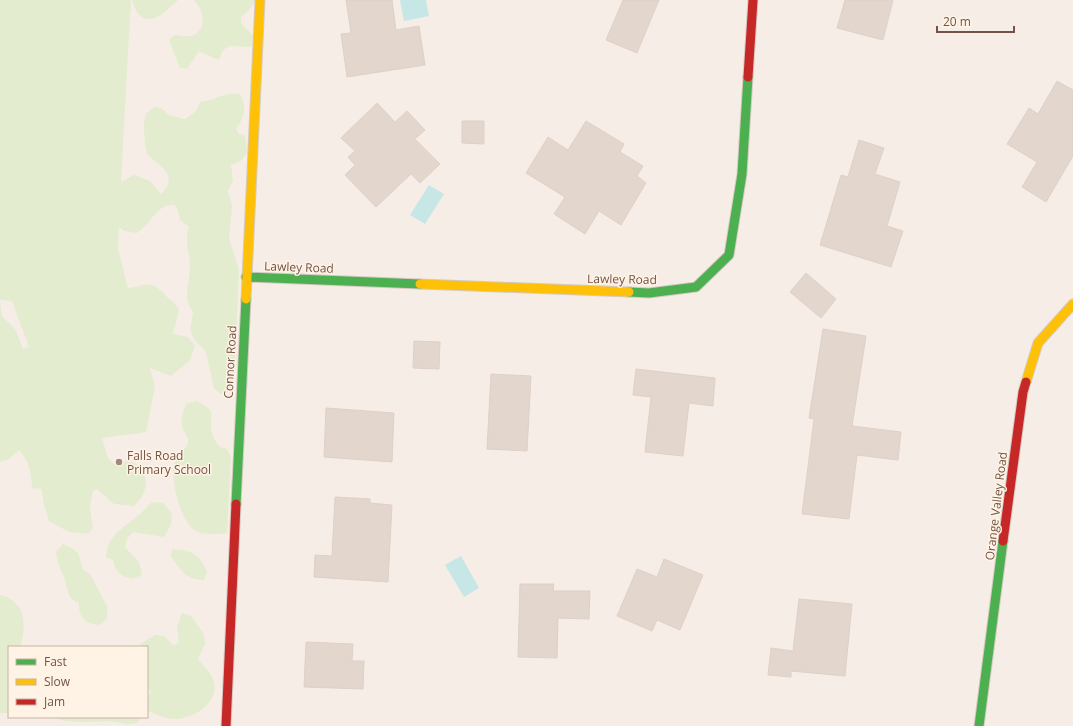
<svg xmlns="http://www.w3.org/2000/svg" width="1073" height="726" font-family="'Open Sans',sans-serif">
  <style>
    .green { fill: #e3eccf }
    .water { fill: #c7e6e6 }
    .building { fill: #e2d6cd; stroke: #dfd0c8 }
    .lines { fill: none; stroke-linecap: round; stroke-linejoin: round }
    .fast-casing { stroke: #d6cac2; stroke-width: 11 }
    .slow-casing { stroke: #d6cac2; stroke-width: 11 }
    .jam-casing { stroke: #d6cac2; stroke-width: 11 }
    .fast { stroke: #4caf50; stroke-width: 9 }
    .slow { stroke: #ffc107; stroke-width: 9 }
    .jam { stroke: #c62828; stroke-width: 9 }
    .poi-dot { fill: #a1897e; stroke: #fff3e5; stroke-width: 1.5 }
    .labels { text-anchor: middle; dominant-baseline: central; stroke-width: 3; stroke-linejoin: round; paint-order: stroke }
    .street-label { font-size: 12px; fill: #735346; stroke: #fff3e5 }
    .poi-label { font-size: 12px; fill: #735346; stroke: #fff3e5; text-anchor: start }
  </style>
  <rect width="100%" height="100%" fill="#f6eee6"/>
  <path class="green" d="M0,0H131L121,182L134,175L150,181L161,194C180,176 160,166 147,154C145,145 142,122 146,114C148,112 152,109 154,107L161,108L169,115L185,119L196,111L200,102C216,100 223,92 239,94C248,104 244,119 236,129L239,134L245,135L247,153L241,161L231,165L233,181L228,191L232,206L229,238L239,270L234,386L229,392L221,394L214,389L206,352L194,339L190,330L193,312C181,296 191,282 190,264C189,251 184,239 189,227L180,220L177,208L174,205C155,205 152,223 137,233L124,231L119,227L118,248L128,288C148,284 152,280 166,296C171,301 176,303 179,310L173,334L188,337L195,346L190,360L171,376L150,368L155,386L146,432L102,438L108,458L114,464C144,451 157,486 134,506L114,504L97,489L93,491L90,507L93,528L88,534L69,532L49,521L43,501L42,489L32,488C31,473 30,461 19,450L9,459L0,462V301L2,316L15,329L23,349L29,347L12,301L0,300Z
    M132,0H178C169,9 149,30 137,12C134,8 134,4 132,0Z
    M193,0H256L247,12L241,17V23L253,35L251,47L230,46L223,50L219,60C211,58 206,53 198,52L187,69L180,68L169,40L174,35C179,35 185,37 190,36C209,32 204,8 193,0Z
    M197,401C220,413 208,415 212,433C213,438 217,443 220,447L227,449L231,458L227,533C218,534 201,536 194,530C180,519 169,477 175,461C178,454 186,450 188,443C189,438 185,434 183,429C179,419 183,411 187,403Z
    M152,502L163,503L172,514L171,525L164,537L133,532L127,539L125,547L139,562L142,575L132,579C121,576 115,572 113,560L106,557C107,535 124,528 139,515C144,511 147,506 152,502Z
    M63,544L74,549L79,555L83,570L90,574L107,606V618L100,625C86,624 78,618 79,603C66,598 68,588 64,577C60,568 57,562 56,552Z
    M172,549C192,550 198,553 207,571L204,580C186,580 180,570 171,556Z
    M0,595C26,600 27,627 20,647H9V713H0Z
    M182,613L191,616L204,634L205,644L198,659C204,667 212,673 214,682C219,704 191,720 173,719C164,718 157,715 149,711L147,712V698L151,691L147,688V647H140V644L155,635L164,636L173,645L177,644L179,641L177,626Z
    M53,717H141L137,723C126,725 126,724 116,722C96,720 72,726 53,717Z"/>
  <path class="water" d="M400,0H426L429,16L404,21Z
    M429,185L444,194L425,224L410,215Z
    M461,556L479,588L464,597L445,565Z"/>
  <path class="building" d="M346,0H392L396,30L419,26L425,65L347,77L341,34L351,33Z
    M623,0H659L637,53L606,40Z
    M845,0H893L883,40L837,28Z
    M1057,81L1073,90V156L1046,202L1022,187L1037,162L1007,144L1029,108L1038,114Z
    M377,103L395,122L407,111L425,130L415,139L440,164L420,183L411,174L376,207L345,175L355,165L348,157L355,151L341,138Z
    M462,121H484V144L462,143Z
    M586,121L624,144L620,152L643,166L637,176L646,183L621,225L599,211L585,234L554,214L565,197L526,173L548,137L568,150Z
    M859,140L884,148L875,174L900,182L887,226L903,231L891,267L820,245L841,175L848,177Z
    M806,273L836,299L821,318L790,292Z
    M823,329L866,336L852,426L901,432L898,460L857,455L849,519L802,514L814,419L809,418Z
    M414,341L440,342L439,369L413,368Z
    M636,369L715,378L713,406L689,403L683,456L645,452L651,397L633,395Z
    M491,374L531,376L527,451L487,449Z
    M326,408L394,413L392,462L324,457Z
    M335,497L370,499V503L392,505L388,582L314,577L315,555L332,556Z
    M664,559L703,575L680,630L657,620L652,631L617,616L637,569L657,577Z
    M520,584H554L553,591H590L589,619L558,618L557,658L518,657Z
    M799,599L852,604L845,676L791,671V677L768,675L771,648L793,651Z
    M306,642L353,644L352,661H364L363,689L304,687Z"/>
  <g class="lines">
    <g class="fast-casing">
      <path id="fast" d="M246,277L420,284
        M629,292L649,293L696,287L729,255L742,174L748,77
        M236,504L246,299
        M979,726L1003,541"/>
    </g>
    <g class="slow-casing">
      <path id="slow" d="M420,284L629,292
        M246,299L260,0
        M1026,382L1038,343L1073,304"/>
    </g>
    <g class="jam-casing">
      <path id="jam" d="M748,77L753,0
        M1003,541L1023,392L1026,382
        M226,726L236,504"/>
    </g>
    <use href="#fast" class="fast"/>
    <use href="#slow" class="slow"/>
    <use href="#jam" class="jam"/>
  </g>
  <circle class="poi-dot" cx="119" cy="462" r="4"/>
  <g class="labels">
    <g class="street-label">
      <text transform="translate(299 267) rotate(2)">Lawley Road</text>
      <text transform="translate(622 279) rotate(1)">Lawley Road</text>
      <text transform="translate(230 362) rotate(-87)">Connor Road</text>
      <text transform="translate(996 506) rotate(-83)">Orange Valley Road</text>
    </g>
    <g class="poi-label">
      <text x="127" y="455">Falls Road<tspan x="127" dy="14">Primary School</tspan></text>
    </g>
  </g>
  <rect x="8" y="646" width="140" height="72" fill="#fff3e5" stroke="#c7b3a5"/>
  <rect x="16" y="659" width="20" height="6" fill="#4caf50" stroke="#c7b3a5"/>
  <text x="44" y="666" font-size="12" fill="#735346">Fast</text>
  <rect x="16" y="679" width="20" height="6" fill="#ffc107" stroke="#c7b3a5"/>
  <text x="44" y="686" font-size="12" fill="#735346">Slow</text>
  <rect x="16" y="699" width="20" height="6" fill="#c62828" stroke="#c7b3a5"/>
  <text x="44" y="706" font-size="12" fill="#735346">Jam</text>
  <path d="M937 26v6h77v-6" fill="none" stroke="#735346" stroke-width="2"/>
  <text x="943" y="26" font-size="12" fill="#735346" stroke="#fff3e5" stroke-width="3" paint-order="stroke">20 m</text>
</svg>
